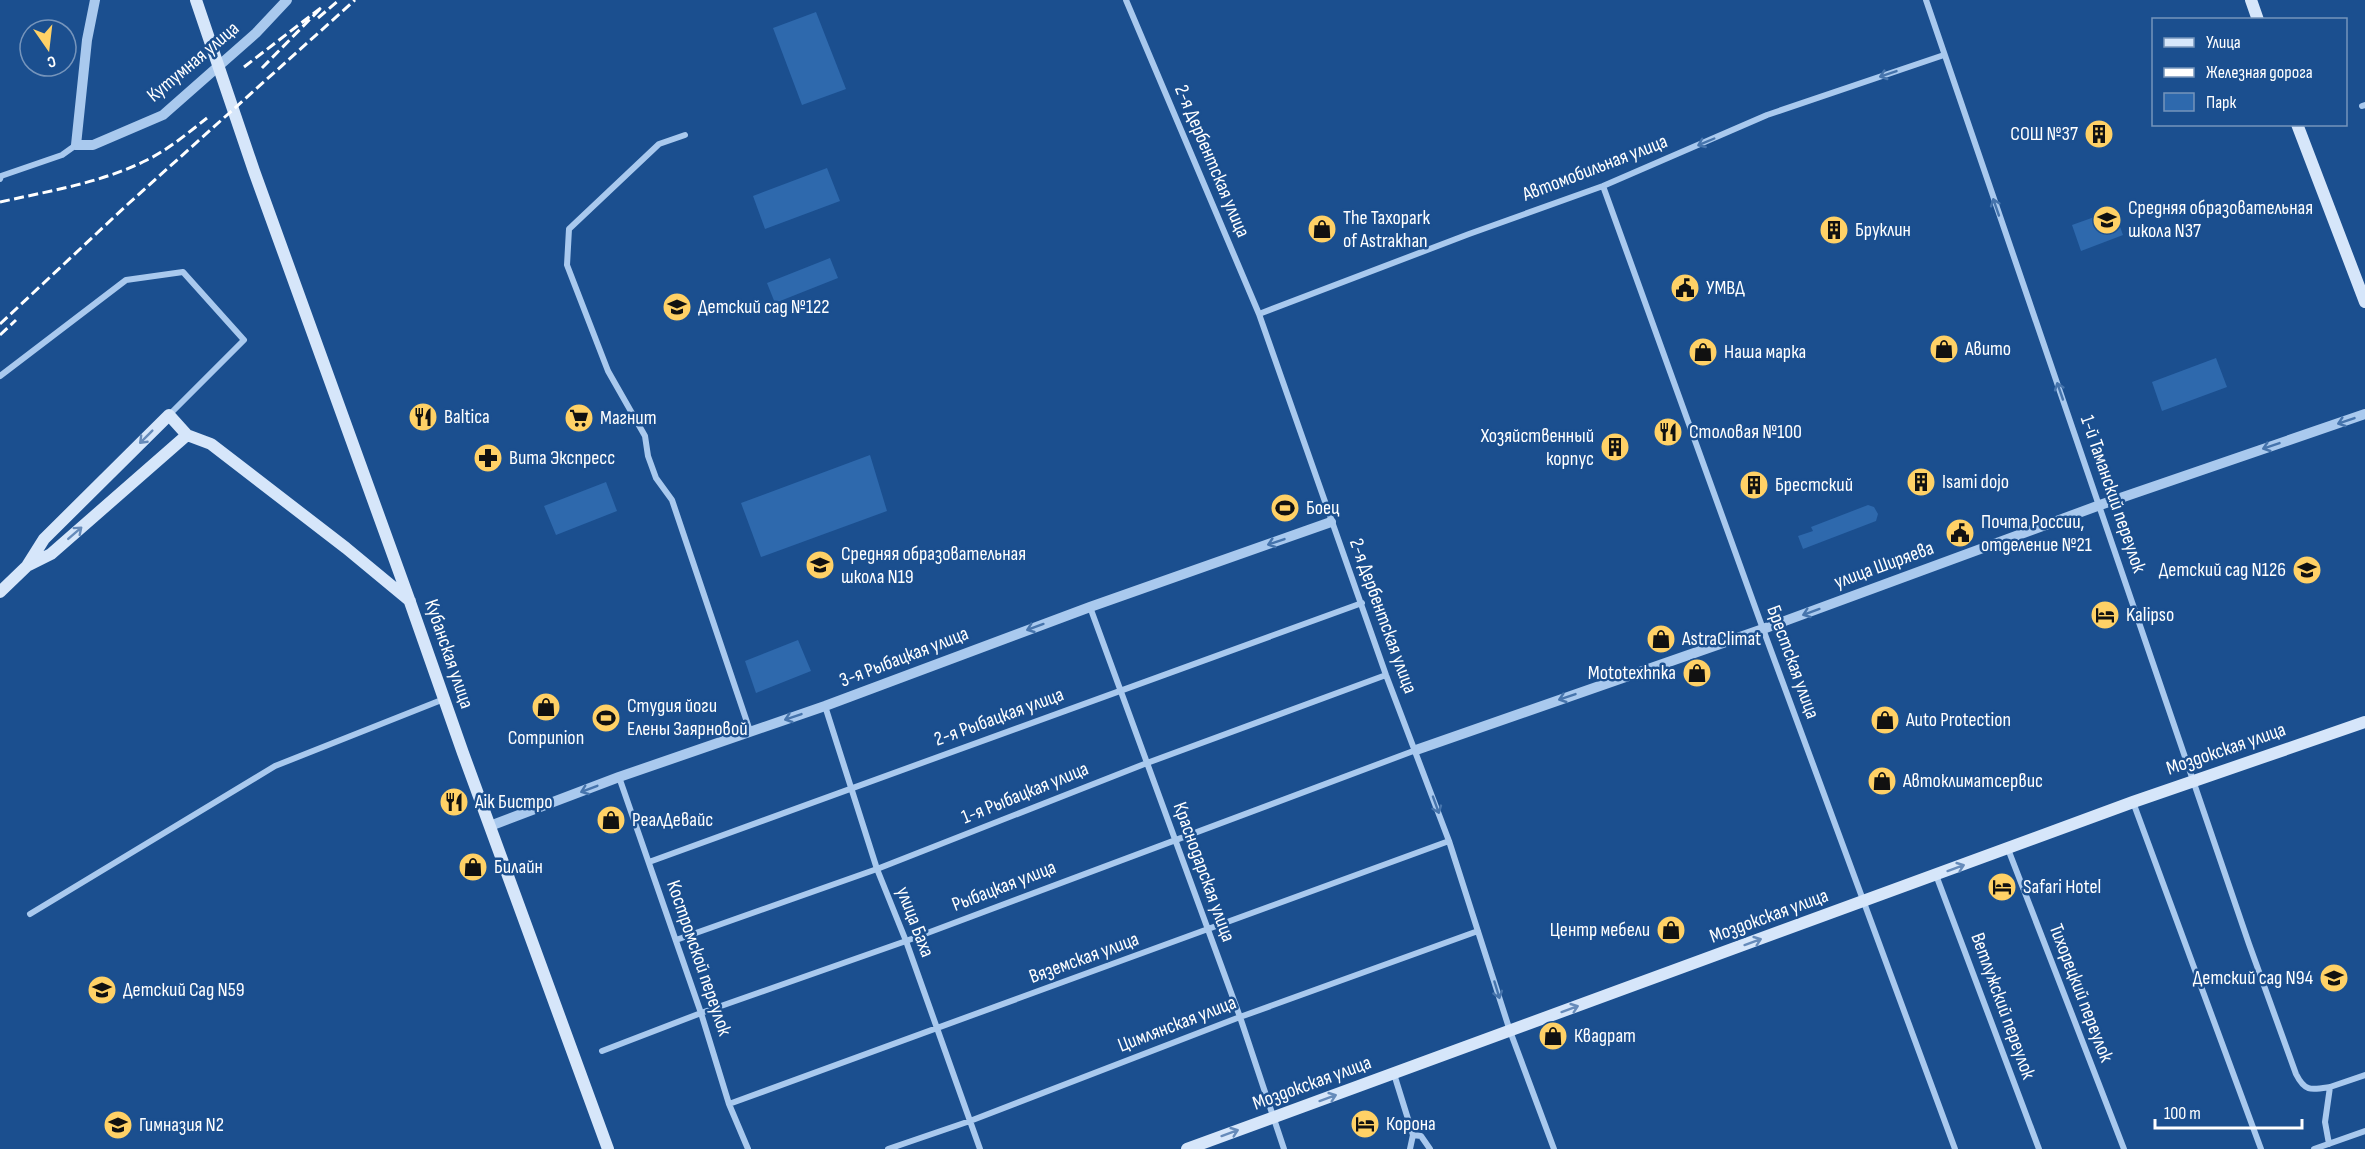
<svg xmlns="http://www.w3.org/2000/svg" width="2365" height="1149" font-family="'Sofia Sans Condensed',sans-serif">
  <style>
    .green { fill: #2e69ad }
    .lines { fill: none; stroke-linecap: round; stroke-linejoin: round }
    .minor { stroke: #a9c9ee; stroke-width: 6 }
    .tertiary { stroke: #a9c9ee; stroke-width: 10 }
    .secondary { stroke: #d6e6fa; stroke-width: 12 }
    .rail { stroke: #fff; stroke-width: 3; stroke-dasharray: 10 4.5; stroke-linecap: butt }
    .oneway { stroke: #4674ac }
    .oneway2 { stroke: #668bba }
    .labels { text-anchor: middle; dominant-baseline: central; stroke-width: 5; stroke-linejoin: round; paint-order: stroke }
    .street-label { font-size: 20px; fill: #fff; stroke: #1b4f8f }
    .poi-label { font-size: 20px; fill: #fff; stroke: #1b4f8f; text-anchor: start }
  </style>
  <rect width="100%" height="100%" fill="#1b4f8f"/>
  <path class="green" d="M816,12L846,89L802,105L773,28Z
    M827,168L840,201L765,229L753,196Z
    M2114,210L2123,235L2081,251L2072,225Z
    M830,258L838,278L775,303L767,283Z
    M2216,358L2227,387L2162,411L2152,382Z
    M870,455L887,511L761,557L741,503Z
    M606,482L617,511L556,535L544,506Z
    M1868,505L1874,507L1878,514L1876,521L1803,549L1798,536L1813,531L1811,527Z
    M798,640L811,671L756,693L745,661Z"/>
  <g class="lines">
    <path class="minor" d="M1126,0L1259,314L1386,675L1449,841L1510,1031L1554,1149
      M1926,0L2249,944L2296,1074C2305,1092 2311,1090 2330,1087L2325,1122L2329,1144
      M2362,106L2365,105
      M685,135L659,144L569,229L567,265L608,371L645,436L648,456L656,478L672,500L750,731
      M0,179L1,176L62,155L76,145
      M1603,186L1763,629L1955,1149
      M1259,314L1469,234L1603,186L1767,115L1944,55
      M0,376L126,280L183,272L244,340L169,415
      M1090,607L1240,1017L1284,1149
      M825,706L877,869L906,941L980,1149
      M619,777L701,1013L729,1104L748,1149
      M2133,802L2261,1149
      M2008,849L2124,1149
      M649,862L1362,603
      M1936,875L2039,1149
      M30,914L275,766L444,699
      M676,940L877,869L1147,763L1386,675
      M602,1051L701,1013L906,941L1416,750
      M1394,1074L1413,1135L1421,1136L1430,1149
      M2330,1087L2365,1075
      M729,1104L1449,841
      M888,1149L970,1121L1240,1017L1478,931
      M1410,1149L1413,1135
      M2314,1149L2365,1131"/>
    <path class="tertiary" d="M95,0L87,40L76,145H93L163,115L256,33L287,0
      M1416,750L1763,629L2100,505L2365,414
      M490,826L619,777L825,706L1090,607L1331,522"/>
    <path class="secondary" d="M196,0L254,171L410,602L463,753L608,1149
      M2251,0L2258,20
      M2297,124L2365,302
      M29,565L51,554L187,435
      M0,592L27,566L44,539L169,415L187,435L211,444L346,548L410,601
      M1187,1149L2133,802L2365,722"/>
    <path class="rail" d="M318,18L339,0
      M244,67L322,7L260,70
      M0,202C49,191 101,183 147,160C169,149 188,133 207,118
      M0,324L128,204L355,0
      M0,335L16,320"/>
  </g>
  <defs><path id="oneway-shaft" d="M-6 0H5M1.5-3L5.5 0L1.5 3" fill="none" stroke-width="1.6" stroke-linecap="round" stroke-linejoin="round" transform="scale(1.5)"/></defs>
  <g class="oneway">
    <use href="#oneway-shaft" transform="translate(1888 74) rotate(161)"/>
    <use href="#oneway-shaft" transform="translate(1706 142) rotate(157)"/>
    <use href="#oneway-shaft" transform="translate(1996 207) rotate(-109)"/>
    <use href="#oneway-shaft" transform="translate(2060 391) rotate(-109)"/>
    <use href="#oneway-shaft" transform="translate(2346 421) rotate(161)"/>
    <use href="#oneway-shaft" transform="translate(2271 446) rotate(161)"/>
    <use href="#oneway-shaft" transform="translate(1276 542) rotate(161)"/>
    <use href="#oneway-shaft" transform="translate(1811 612) rotate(160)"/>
    <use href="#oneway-shaft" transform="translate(1035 627) rotate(160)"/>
    <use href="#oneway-shaft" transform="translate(1567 697) rotate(161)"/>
    <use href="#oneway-shaft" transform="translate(793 717) rotate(161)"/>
    <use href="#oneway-shaft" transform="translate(589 789) rotate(159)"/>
    <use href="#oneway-shaft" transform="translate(1436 805) rotate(70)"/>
    <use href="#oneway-shaft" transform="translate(1497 990) rotate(73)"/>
  </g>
  <g class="oneway2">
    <use href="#oneway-shaft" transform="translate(146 437) rotate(135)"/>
    <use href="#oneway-shaft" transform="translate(75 533) rotate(-41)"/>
    <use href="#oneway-shaft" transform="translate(1956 868) rotate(-20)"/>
    <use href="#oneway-shaft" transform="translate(1753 942) rotate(-20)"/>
    <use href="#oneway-shaft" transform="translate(1570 1009) rotate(-20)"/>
    <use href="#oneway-shaft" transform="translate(1328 1098) rotate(-20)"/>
    <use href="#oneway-shaft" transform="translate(1230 1133) rotate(-20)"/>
  </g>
  <defs>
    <g id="building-disc" transform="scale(1.5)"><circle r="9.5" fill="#ffd166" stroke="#1b4f8f"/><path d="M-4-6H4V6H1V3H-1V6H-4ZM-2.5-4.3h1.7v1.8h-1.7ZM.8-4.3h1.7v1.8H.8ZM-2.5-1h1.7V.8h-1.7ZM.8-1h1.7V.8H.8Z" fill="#111"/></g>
    <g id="school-disc" transform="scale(1.5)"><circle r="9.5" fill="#ffd166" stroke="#1b4f8f"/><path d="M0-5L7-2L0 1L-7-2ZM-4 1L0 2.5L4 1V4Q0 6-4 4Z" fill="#111"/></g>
    <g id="shop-disc" transform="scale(1.5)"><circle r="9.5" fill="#ffd166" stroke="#1b4f8f"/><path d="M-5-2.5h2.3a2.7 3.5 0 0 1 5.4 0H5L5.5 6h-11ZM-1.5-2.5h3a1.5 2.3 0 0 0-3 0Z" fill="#111"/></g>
    <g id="civic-disc" transform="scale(1.5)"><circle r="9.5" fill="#ffd166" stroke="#1b4f8f"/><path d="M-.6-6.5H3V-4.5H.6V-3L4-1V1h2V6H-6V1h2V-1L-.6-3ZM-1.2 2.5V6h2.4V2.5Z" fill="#111"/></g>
    <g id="restaurant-disc" transform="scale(1.5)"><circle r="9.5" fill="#ffd166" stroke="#1b4f8f"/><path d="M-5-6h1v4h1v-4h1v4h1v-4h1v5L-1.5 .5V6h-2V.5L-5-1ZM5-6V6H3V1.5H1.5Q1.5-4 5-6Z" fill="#111"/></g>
    <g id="supermarket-disc" transform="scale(1.5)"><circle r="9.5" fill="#ffd166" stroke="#1b4f8f"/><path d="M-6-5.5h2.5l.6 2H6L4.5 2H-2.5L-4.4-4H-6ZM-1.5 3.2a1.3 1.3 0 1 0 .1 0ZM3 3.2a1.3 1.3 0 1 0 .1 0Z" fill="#111"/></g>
    <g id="pharmacy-disc" transform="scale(1.5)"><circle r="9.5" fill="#ffd166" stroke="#1b4f8f"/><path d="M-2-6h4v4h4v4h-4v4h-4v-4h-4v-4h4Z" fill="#111"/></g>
    <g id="stadium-disc" transform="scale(1.5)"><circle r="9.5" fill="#ffd166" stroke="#1b4f8f"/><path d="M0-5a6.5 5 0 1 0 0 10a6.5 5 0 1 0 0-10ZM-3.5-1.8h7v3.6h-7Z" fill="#111"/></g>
    <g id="hotel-disc" transform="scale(1.5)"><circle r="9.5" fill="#ffd166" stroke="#1b4f8f"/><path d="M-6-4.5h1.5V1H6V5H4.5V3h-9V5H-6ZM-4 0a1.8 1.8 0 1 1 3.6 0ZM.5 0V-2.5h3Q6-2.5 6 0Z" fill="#111"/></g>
  </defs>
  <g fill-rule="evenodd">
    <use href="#building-disc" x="2099" y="134"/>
    <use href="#school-disc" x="2107" y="220"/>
    <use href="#shop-disc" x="1322" y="229"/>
    <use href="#building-disc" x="1834" y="230"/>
    <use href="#civic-disc" x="1685" y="288"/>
    <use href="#school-disc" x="677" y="307"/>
    <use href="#shop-disc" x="1944" y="349"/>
    <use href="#shop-disc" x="1703" y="352"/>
    <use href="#restaurant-disc" x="423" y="417"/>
    <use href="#supermarket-disc" x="579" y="418"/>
    <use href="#restaurant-disc" x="1668" y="432"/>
    <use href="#building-disc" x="1615" y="447"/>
    <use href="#pharmacy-disc" x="488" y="458"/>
    <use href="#building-disc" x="1921" y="482"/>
    <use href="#building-disc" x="1754" y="485"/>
    <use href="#stadium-disc" x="1285" y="508"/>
    <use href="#civic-disc" x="1960" y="533"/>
    <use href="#school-disc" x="820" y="565"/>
    <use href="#school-disc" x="2307" y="570"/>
    <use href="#hotel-disc" x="2105" y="615"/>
    <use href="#shop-disc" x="1661" y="639"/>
    <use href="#shop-disc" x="1697" y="673"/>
    <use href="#shop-disc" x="546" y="707"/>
    <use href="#stadium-disc" x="606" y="718"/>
    <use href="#shop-disc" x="1885" y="720"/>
    <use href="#shop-disc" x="1882" y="781"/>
    <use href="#restaurant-disc" x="454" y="802"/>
    <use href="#shop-disc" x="611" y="820"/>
    <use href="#shop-disc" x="473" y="867"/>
    <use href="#hotel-disc" x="2002" y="887"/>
    <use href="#shop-disc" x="1671" y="930"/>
    <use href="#school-disc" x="2334" y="978"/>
    <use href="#school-disc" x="102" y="990"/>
    <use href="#shop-disc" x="1553" y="1036"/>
    <use href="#hotel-disc" x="1365" y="1124"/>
    <use href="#school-disc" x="118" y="1125"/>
  </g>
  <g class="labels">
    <g class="street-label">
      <text transform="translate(193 62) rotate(-40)">Кутумная улица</text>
      <text transform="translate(1212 161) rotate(67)">2-я Дербентская улица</text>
      <text transform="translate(1595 168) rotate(-21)">Автомобильная улица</text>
      <text transform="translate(2113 494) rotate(71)">1-й Таманский переулок</text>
      <text transform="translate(1884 565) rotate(-20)">улица Ширяева</text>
      <text transform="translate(1383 616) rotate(70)">2-я Дербентская улица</text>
      <text transform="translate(449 654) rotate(71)">Кубанская улица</text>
      <text transform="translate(904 657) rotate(-21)">3-я Рыбацкая улица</text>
      <text transform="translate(1793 662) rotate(70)">Брестская улица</text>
      <text transform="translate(999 717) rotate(-20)">2-я Рыбацкая улица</text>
      <text transform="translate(2226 749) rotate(-19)">Моздокская улица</text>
      <text transform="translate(1025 793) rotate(-22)">1-я Рыбацкая улица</text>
      <text transform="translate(1204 872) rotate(70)">Краснодарская улица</text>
      <text transform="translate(1004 886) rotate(-21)">Рыбацкая улица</text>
      <text transform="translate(1769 916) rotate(-20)">Моздокская улица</text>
      <text transform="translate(915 922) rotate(69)">улица Баха</text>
      <text transform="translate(699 958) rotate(71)">Костромской переулок</text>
      <text transform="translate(1084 958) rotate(-20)">Вяземская улица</text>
      <text transform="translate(2081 993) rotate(69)">Тихорецкий переулок</text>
      <text transform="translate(2003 1006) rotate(70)">Ветлужский переулок</text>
      <text transform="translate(1177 1024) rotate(-21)">Цимлянская улица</text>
      <text transform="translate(1312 1083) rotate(-20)">Моздокская улица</text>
    </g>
    <g class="poi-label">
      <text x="2078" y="134" text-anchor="end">СОШ №37</text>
      <text x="2128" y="208">Средняя образовательная<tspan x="2128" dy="23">школа N37</tspan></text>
      <text x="1343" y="218">The Taxopark<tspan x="1343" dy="23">of Astrakhan</tspan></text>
      <text x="1855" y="230">Бруклин</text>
      <text x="1706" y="288">УМВД</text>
      <text x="698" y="307">Детский сад №122</text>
      <text x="1965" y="349">Авито</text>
      <text x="1724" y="352">Наша марка</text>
      <text x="444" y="417">Baltica</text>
      <text x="600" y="418">Магнит</text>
      <text x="1689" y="432">Столовая №100</text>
      <text x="1594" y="436" text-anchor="end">Хозяйственный<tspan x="1594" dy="23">корпус</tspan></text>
      <text x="509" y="458">Вита Экспресс</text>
      <text x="1942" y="482">Isami dojo</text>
      <text x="1775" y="485">Брестский</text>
      <text x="1306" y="508">Боец</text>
      <text x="1981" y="522">Почта России,<tspan x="1981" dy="23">отделение №21</tspan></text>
      <text x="841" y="554">Средняя образовательная<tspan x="841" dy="23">школа N19</tspan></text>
      <text x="2286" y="570" text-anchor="end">Детский сад N126</text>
      <text x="2126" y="615">Kalipso</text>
      <text x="1682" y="639">AstraClimat</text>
      <text x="1676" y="673" text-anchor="end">Mototexhnka</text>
      <text x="627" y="706">Студия йоги<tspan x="627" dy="23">Елены Заярновой</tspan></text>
      <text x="1906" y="720">Auto Protection</text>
      <text x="546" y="738" text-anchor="middle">Compunion</text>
      <text x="1903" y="781">Автоклиматсервис</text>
      <text x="475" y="802">Aik Бистро</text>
      <text x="632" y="820">РеалДевайс</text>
      <text x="494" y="867">Билайн</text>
      <text x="2023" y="887">Safari Hotel</text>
      <text x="1650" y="930" text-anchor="end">Центр мебели</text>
      <text x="2313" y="978" text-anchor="end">Детский сад N94</text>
      <text x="123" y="990">Детский Сад N59</text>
      <text x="1574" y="1036">Квадрат</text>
      <text x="1386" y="1124">Корона</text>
      <text x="139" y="1125">Гимназия N2</text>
    </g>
  </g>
  <rect x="2152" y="18" width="195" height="108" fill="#1b4f8f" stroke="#7695bc" stroke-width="1.5"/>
  <rect x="2164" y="38" width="30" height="9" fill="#d6e6fa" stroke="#7695bc" stroke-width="1.5"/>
  <text x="2206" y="48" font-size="18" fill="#ffffff">Улица</text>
  <rect x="2164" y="68" width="30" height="9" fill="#ffffff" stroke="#7695bc" stroke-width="1.5"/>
  <text x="2206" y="78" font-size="18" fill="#ffffff">Железная дорога</text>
  <rect x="2164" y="93" width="30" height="18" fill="#2e69ad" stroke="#7695bc" stroke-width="1.5"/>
  <text x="2206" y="108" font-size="18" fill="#ffffff">Парк</text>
  <g transform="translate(48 48) rotate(166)"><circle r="28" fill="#1b4f8f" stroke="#7695bc" stroke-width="1.5"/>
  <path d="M0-4.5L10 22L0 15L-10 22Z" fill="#ffd166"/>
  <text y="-9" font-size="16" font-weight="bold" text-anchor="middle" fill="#ffffff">С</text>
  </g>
  <path d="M2155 1119v9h147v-9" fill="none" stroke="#ffffff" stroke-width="3"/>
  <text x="2164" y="1119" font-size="18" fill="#ffffff" stroke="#1b4f8f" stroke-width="4.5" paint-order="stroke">100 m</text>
</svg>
